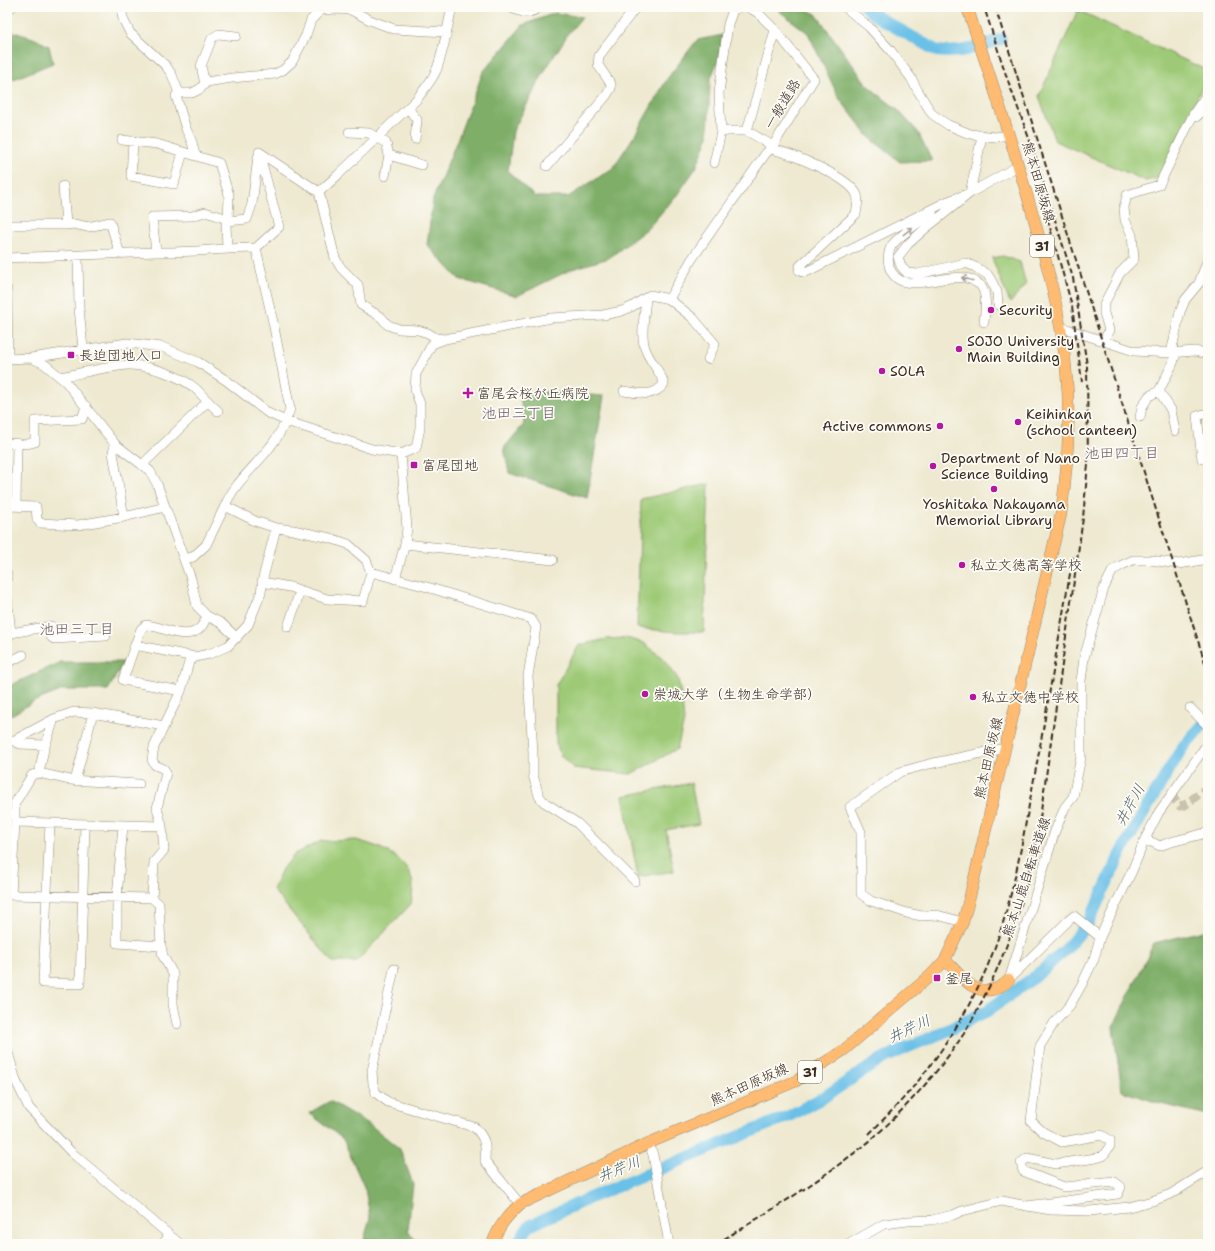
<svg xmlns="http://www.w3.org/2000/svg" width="1215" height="1251" font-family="'Shantell Sans','Klee One',sans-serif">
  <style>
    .green { fill: #9eca77; stroke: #6c7a4a }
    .forest { fill: #7eae68; stroke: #5c6c43 }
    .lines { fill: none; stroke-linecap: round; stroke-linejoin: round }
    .river { stroke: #6bc0e7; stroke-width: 12 }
    .minor-tunnel { stroke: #cac3ac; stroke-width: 9; stroke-dasharray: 9 4.5; stroke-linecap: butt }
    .minor-casing { stroke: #948a77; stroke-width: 10 }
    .major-casing { stroke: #948a77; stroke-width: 12 }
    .minor { stroke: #fff; stroke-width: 9 }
    .major { stroke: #ffbb71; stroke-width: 11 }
    .rail { stroke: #3b2a1e; stroke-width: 2; stroke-dasharray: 6 3; stroke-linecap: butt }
    .oneway { stroke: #a79f9a }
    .poi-dot { fill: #b5179e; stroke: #fdfcf7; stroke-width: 1.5 }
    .labels { text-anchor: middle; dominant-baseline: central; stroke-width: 3.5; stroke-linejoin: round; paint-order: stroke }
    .shield { fill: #fdfcf7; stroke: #75695f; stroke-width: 1 }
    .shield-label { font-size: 13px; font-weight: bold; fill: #3b2a1e }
    .street-label { font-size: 14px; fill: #3b2a1e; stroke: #fdfcf7 }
    .poi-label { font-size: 14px; fill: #3b2a1e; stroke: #fdfcf7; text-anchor: start }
    .neighbourhood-label { font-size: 15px; fill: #6d5c64; stroke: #fdfcf7 }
    .water-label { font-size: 15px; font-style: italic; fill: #4c5e64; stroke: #fdfcf7 }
  </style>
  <rect width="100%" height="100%" fill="#fdfcf7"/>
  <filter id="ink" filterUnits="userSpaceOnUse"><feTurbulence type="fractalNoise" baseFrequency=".025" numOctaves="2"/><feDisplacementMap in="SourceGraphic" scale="8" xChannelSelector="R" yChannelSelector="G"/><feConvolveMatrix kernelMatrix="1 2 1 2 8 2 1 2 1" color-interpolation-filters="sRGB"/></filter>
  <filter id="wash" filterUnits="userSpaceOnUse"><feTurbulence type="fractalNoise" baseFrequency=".012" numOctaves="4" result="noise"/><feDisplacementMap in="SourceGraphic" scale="16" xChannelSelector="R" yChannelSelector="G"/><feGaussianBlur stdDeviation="0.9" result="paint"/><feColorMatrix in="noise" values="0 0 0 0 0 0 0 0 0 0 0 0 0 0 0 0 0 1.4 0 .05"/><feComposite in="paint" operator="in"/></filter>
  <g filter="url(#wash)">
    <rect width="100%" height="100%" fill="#eee9d0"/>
    <path class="green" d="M1078,10L1208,71V74L1161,177L1146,181L1055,141L1039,96Z
      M1003,256L1020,262L1026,285L1010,303L992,258Z
      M709,484L704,632H675L637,628L641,499Z
      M626,638L644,643L666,661L678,679L682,700L684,721L677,749L631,774L573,768L561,756L556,743V685L579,645L607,639Z
      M691,783L699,824L666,830L674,871L638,877L623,796Z
      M356,840C378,846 404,855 412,879C414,886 412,897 411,904L356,962H332L273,890L282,869L295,854L321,841Z"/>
    <path class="forest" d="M774,7H802L816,14L868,86L898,110L918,132L932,161L900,162L869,137L839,98L808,33Z
      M555,13L582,17L568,34L544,72L513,131L508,171L535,197H568L613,168L636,133L667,79L697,40L723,35L719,58L710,80L708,138L696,168L677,195L648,228L609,258L572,269L517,296L459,279L427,245L433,199L458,138L483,72L523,25Z
      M7,30L33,38L49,46L53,63L9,81L7,83Z
      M519,390L604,396L587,498L509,473L504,448L524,424Z
      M60,662H124L108,690H63L33,702L7,718V687Z
      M1208,930V1115L1161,1104L1122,1091L1113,1027L1154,943Z
      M330,1101L369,1124L400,1149L413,1184L408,1230L418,1244H363L370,1217L365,1189L343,1139L309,1113Z"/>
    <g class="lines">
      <path class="river" d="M866,7L874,15L937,51C962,54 978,47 1001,39
        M517,1244L529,1226L594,1196L789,1116L824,1097L882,1059L906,1048L942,1033L987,1011L1036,976L1066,949L1088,923L1122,851L1160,785L1182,748L1208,719"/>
    </g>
  </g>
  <g filter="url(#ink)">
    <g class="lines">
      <path class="minor-tunnel" d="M1171,795L1180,806L1185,805L1208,787"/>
      <g class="minor-casing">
        <path id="minor" d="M121,7L123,19L130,33L166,66L172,75L179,93L176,96L186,129L192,142L195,155
          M509,7C520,12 529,16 539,7
          M740,7L733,10L728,24L719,93L721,132L728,131H747
          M748,7L758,13L775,30
          M845,7L869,27L891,51L911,78L918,91L932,114L948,125L970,134L995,137L1009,135
          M7,9L12,7
          M775,30L814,79L771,149L768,143L747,131Z
          M205,84L201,66L212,38L219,34L236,36
          M179,93H192L200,89L206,82L232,78L275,74L283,70L292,62L306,35L311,20L321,10L337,9L351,10L370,20L394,29L446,32
          M408,108L417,120L415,139
          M1196,117L1208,106
          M349,132L369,133L386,143L389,155L385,176
          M982,136L970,193L926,228L908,244L898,257L901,266L907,273L918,274L966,263L975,267L987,274L991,280L997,292L998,305
          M122,140L157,144L219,163L229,195L228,221L247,219L252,204L258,157
          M133,142L131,176L174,184L183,152
          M259,152L319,192L335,258L341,268L358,285L361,305L381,317L388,325L399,329L418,330L428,333L436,338L445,339
          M389,155L422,165
          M714,163L721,132
          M547,166L606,96L611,88V84L598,65L599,56L636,7
          M319,192L338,175L416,100C423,91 431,82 436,71C444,51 447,28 452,7
          M932,213C921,221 900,235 892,245C888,251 888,260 889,266C900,302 950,267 974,281C976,283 980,284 981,286C988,296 985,311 984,322
          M7,225H66L63,186
          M66,225L74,224L88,227L110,222L120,254
          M256,248L273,322L290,409C286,423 279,436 270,447C255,467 234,483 225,506L255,521L276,528L293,530L330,538L348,544L366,560L371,572
          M156,252L152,217L192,216L205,212L222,217L228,221L226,224L227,248
          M78,256L79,308L83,349
          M7,258L156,252C190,253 223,248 256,248L279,227L259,152
          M7,289L8,358
          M669,299L692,259L766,153L771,149C790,153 850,177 857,195C859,200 857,208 856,214L800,266L799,270L802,272H806L946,202L970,193L1018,166
          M1061,327L1134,351L1171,353L1194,351L1208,354
          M1104,341L1109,330L1104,313V304L1120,273L1134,259L1132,235L1125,220L1124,207L1127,195L1159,185L1194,113L1208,93
          M1171,353L1180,312L1185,300L1199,283L1208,259
          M31,358L43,363L66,382L115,444L150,471L157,484L191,579L197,606L207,616L221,623L237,638
          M7,359L31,358L127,343L162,347L198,362L227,381L268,413L286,421L372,449L401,454L416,448L420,428V404L415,390L416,374L432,344L445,339L551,318L603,315L622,311L633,306L650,295L669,299L693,318L715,344L708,359
          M60,377C82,373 105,367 127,365C147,364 181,376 196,389C203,396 210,404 218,411
          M624,391C640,393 653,398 664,384C660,370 649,361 645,348C640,335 645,312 646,298
          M1159,391L1171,410L1175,431
          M1140,417L1142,407L1149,396L1159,391L1173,363L1176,353
          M7,443L27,444L35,442V421L82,419L86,406
          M115,444L113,453L124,517
          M1202,459L1197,416L1208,413
          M142,465L208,401
          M7,506L36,507L37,519L40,523L78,525L124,517L165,507
          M16,506L17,443
          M405,544L553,560
          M184,559L193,557L206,545L225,506
          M7,574V578
          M395,579L405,544L407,528L401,454
          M262,582L290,587L327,599L363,601L371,572L427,587L531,619L536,627L528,676L533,752V775L539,796L544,802L577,823L635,881
          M7,596L11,633
          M288,627L300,591
          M7,639L11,633L51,626V637L54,639L106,636
          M135,645L141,629L146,625C163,626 187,643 201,627C204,624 205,620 207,616
          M7,663L23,655
          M181,691L123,680L135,645L195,657
          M1190,708L1208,726
          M7,738L20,744L45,745
          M13,741L54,719
          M39,773L44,749L54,719L74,712L92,713L164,726
          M75,781L93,713
          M15,822L162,826
          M50,823L43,983L80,984L85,824
          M123,825L117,897V943L161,946
          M1145,839L1160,846C1175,839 1192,838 1208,832
          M7,895L152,898L159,904L161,946L163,956L173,974V1004L177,1024
          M11,895L15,822V803L32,775L39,773L70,780L139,784
          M152,898L154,862L164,850L162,826L157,808L166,773L164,769L155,765L152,760L154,747L181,691L189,662L195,657L209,654L228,646L248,625L261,593L263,578L276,528
          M963,922L937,915L922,916L907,913L871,901L861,894V832L850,807L900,772L929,764L1006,748
          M394,969L372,1071L373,1084L376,1093L388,1102L474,1127C486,1138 486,1146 485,1161L520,1204
          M1010,978L1069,920L1074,916L1100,937
          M1009,980L1055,831L1065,807L1073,797L1081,757V681L1084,658L1104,588L1113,570L1120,566L1133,560H1150L1179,564L1208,559
          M7,1049L16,1081L29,1108L71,1152L180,1244
          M649,1143L653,1155L669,1244
          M1027,1206L1118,1194L1121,1187L1115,1182L1064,1187L1023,1171L1021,1163L1027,1158L1056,1164L1096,1158L1103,1156L1110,1146V1140L1101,1135L1062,1142L1043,1132L1031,1121L1040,1046L1054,1023L1070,1005L1082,984L1094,959L1100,937L1132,871L1145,839L1159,812L1208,743
          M163,1244L169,1236
          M849,1244L884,1224L908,1221L932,1220L953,1215L962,1211L1002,1201L1027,1206L1051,1210L1089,1211L1129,1207L1152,1201L1171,1194L1208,1171"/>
      </g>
      <g class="major-casing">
        <path id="major" d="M945,960C952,966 965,982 972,986C985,994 999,990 1009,980
          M492,1244C499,1226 506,1217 520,1204L649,1143L796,1081L844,1050L930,976L945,960L963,922L970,896L1061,514C1068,466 1071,417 1066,369C1061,315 1047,264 1032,212C1012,143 990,75 967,7"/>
      </g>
      <use href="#minor" class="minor"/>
      <use href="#major" class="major"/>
      <path class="rail" d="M995,7L1208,672
        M1038,185L1072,306L1082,382
        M869,1134C882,1121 895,1108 908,1093C935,1062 959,1026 977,989C1006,931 1018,867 1029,805C1045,723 1058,640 1073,557
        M716,1244C760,1217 804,1191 845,1160C854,1153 863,1147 871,1140C903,1111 937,1074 961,1038C972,1022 981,1003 990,985C1012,936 1027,892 1037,839L1083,518L1088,464L1087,365L1073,278L1034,152L1007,78L984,7"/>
    </g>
    <defs><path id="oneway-shaft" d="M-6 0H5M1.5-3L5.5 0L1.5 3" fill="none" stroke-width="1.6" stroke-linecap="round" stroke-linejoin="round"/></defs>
    <g class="oneway">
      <use href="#oneway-shaft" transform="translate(908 231) rotate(-38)"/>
      <use href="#oneway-shaft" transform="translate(967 279) rotate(-164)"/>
    </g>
  </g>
  <g class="poi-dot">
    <circle cx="991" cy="310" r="4"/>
    <circle cx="959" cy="349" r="4"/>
    <rect x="67" y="351" width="8" height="8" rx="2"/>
    <circle cx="882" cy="371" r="4"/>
    <path d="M466 387h4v4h4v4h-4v4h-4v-4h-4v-4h4z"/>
    <circle cx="1018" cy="422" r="4"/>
    <circle cx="940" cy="426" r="4"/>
    <rect x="410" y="461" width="8" height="8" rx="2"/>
    <circle cx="933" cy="466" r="4"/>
    <circle cx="994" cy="489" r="4"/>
    <circle cx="962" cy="565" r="4"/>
    <circle cx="645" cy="694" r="4"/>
    <circle cx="973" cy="697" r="4"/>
    <rect x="933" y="974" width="8" height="8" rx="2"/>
  </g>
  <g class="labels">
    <g class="shield">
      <rect x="1030" y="235" width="24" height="22" rx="3"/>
      <rect x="798" y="1061" width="24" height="22" rx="3"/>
    </g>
    <g class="shield-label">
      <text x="1042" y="246">31</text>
      <text x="810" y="1072">31</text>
    </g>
    <g class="street-label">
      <text transform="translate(782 104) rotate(-59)">一般道路</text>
      <text transform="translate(1039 182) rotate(74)">熊本田原坂線</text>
      <text transform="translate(988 758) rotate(-77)">熊本田原坂線</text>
      <text transform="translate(1026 877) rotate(-72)">熊本山鹿自転車道線</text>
      <text transform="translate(749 1084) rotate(-24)">熊本田原坂線</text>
    </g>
    <g class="poi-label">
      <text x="999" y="310">Security</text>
      <text x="967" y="341">SOJO University<tspan x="967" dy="16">Main Building</tspan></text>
      <text x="79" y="355">長迫団地入口</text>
      <text x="890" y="371">SOLA</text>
      <text x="477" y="393">富尾会桜が丘病院</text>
      <text x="1026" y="414">Keihinkan<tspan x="1026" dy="16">(school canteen)</tspan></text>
      <text x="932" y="426" text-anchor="end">Active commons</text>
      <text x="941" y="458">Department of Nano<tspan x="941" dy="16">Science Building</tspan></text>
      <text x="422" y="465">富尾団地</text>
      <text x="994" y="504" text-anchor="middle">Yoshitaka Nakayama<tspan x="994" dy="16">Memorial Library</tspan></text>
      <text x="970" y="565">私立文徳高等学校</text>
      <text x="653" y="694">崇城大学（生物生命学部）</text>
      <text x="981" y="697">私立文徳中学校</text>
      <text x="945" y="978">釜尾</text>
    </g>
    <g class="neighbourhood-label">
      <text x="519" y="413">池田三丁目</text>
      <text x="1122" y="453">池田四丁目</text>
      <text x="77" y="629">池田三丁目</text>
    </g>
    <g class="water-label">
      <text transform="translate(1130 805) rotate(-61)">井芹川</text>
      <text transform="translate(909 1029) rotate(-25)">井芹川</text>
      <text transform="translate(619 1169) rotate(-22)">井芹川</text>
    </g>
  </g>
  <rect width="1215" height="1251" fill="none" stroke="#fdfcf7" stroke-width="24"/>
</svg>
